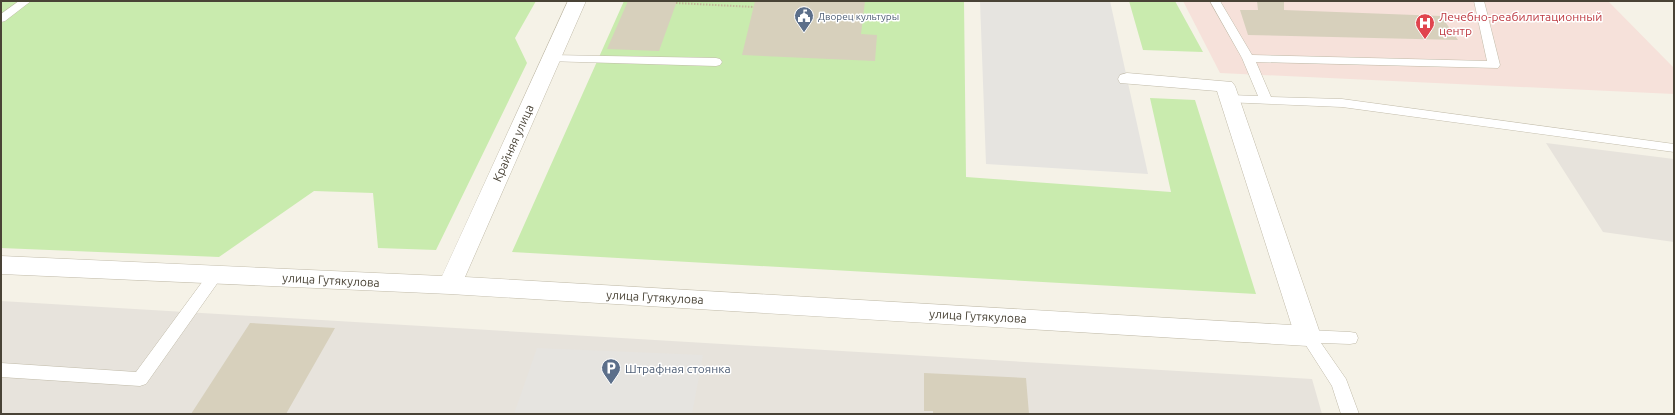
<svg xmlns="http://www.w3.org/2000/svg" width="1675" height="415" font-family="Ubuntu,sans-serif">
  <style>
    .industrial { fill: #e7e3dc }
    .medical { fill: #f6e1da }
    .green { fill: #c9ebae }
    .parking { fill: #e6e4e0 }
    .building { fill: #d7d0bc }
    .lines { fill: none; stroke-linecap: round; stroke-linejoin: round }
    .service-casing { stroke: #c1bba9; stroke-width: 1 }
    .minor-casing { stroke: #c1bba9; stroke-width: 1 }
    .tertiary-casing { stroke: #c1bba9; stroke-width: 1 }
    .path { stroke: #c4ba9a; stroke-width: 2; stroke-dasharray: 1.5 1.5; stroke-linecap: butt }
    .service { fill: #fff; fill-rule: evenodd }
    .minor { fill: #fff; fill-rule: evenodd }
    .tertiary { fill: #fff; fill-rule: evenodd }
    .labels { text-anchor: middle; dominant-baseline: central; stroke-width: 3; stroke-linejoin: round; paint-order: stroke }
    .far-service-label { font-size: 10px; fill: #4e5e75; stroke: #fff; text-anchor: start }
    .health-label { font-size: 12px; fill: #be3a42; stroke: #fff; text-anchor: start }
    .street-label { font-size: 12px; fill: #494336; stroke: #fff }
    .service-label { font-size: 12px; fill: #4e5e75; stroke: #fff; text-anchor: start }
  </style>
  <rect width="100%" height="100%" fill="#f5f2e7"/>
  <path class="industrial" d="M1546,143L1674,159V242L1603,232Z
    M1,301L1312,379L1322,414H1Z"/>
  <path class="medical" d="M1183,1H1608L1674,68V94L1220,73Z"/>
  <path class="green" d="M1,1H536L515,38L527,63L436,250L378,248L373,193L314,191L219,257L1,248Z
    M624,1H964L966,177L1171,192L1150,98L1195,100L1256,294L512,252Z
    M1129,1H1175L1203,52L1143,50Z"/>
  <path class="parking" d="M980,1H1110L1148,174L986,164Z
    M537,348L703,355L692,414H514Z"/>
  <path class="building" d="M628,1H677L659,51L607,49Z
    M755,1H865L861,34L877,35L875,61L742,55Z
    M1257,1H1284V10L1441,16L1458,40L1248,35L1240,10H1258Z
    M250,323L335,328L286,414H191Z
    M924,373L1026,378L1029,414H933V411H924Z"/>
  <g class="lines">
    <g class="service-casing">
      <path id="service" d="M19,1H31L5,21L1,22V14Z
        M1210,1H1220L1252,55L1487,61L1474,1H1484L1500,65L1498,68L1256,62L1271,97L1342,99L1674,144V152L1342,107L1225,102L1223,99L1225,96L1229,95L1258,96L1242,58Z
        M550,55L716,58L720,59L722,62L720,65L716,66L546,61L544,59L546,57Z
        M216,268L221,270L224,274L221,278L146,384L140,386L1,377V363L136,372L211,270Z
        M1308,330L1350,332L1356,333L1358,338L1356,343L1350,344L1321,343L1346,379L1359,414H1341L1332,386L1300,336L1302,331Z"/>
    </g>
    <g class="minor-casing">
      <path id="minor" d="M1127,73L1232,82L1235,86L1321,336L1317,343L1308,346L1299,343L1295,336L1217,91L1120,83L1118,79L1120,75Z"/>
    </g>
    <g class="tertiary-casing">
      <path id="tertiary" d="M568,1H586L465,277L1308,326L1317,329L1321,336L1317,343L1308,346L450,294L1,274V256L442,276Z"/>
    </g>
    <path class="path" d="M676,3L754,7"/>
    <use href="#service" class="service"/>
    <use href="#minor" class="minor"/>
    <use href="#tertiary" class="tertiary"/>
  </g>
  <defs>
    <g id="civic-pin" transform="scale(1)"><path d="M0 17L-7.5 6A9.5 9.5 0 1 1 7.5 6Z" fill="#5c6f8a" stroke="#fff"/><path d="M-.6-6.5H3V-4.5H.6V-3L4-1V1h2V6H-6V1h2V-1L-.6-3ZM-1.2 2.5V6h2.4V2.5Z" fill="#fff"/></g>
    <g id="hospital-pin" transform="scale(1)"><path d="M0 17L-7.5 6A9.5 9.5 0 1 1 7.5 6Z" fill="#e0444e" stroke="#fff"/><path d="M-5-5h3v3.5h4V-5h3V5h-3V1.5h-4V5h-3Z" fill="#fff"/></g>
    <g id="parking-pin" transform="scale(1)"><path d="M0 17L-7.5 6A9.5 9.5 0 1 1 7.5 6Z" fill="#5c6f8a" stroke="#fff"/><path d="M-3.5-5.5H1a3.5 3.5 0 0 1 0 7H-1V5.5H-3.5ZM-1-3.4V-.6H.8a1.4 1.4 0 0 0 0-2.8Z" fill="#fff"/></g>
  </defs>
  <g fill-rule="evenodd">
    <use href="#civic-pin" x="804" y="16"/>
    <use href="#hospital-pin" x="1425" y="23"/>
    <use href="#parking-pin" x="611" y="368"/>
  </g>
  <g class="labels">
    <g class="far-service-label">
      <text x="818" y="16">Дворец культуры</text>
    </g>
    <g class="health-label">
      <text x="1439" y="16">Лечебно-реабилитационный<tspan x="1439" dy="14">центр</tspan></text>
    </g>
    <g class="street-label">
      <text transform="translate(513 143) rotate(-66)">Крайняя улица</text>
      <text transform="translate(331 280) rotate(3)">улица Гутякулова</text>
      <text transform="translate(655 297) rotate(3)">улица Гутякулова</text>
      <text transform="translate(978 316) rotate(3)">улица Гутякулова</text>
    </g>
    <g class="service-label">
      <text x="625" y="368">Штрафная стоянка</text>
    </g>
  </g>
  <rect width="1675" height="415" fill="none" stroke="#494336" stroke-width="4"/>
</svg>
